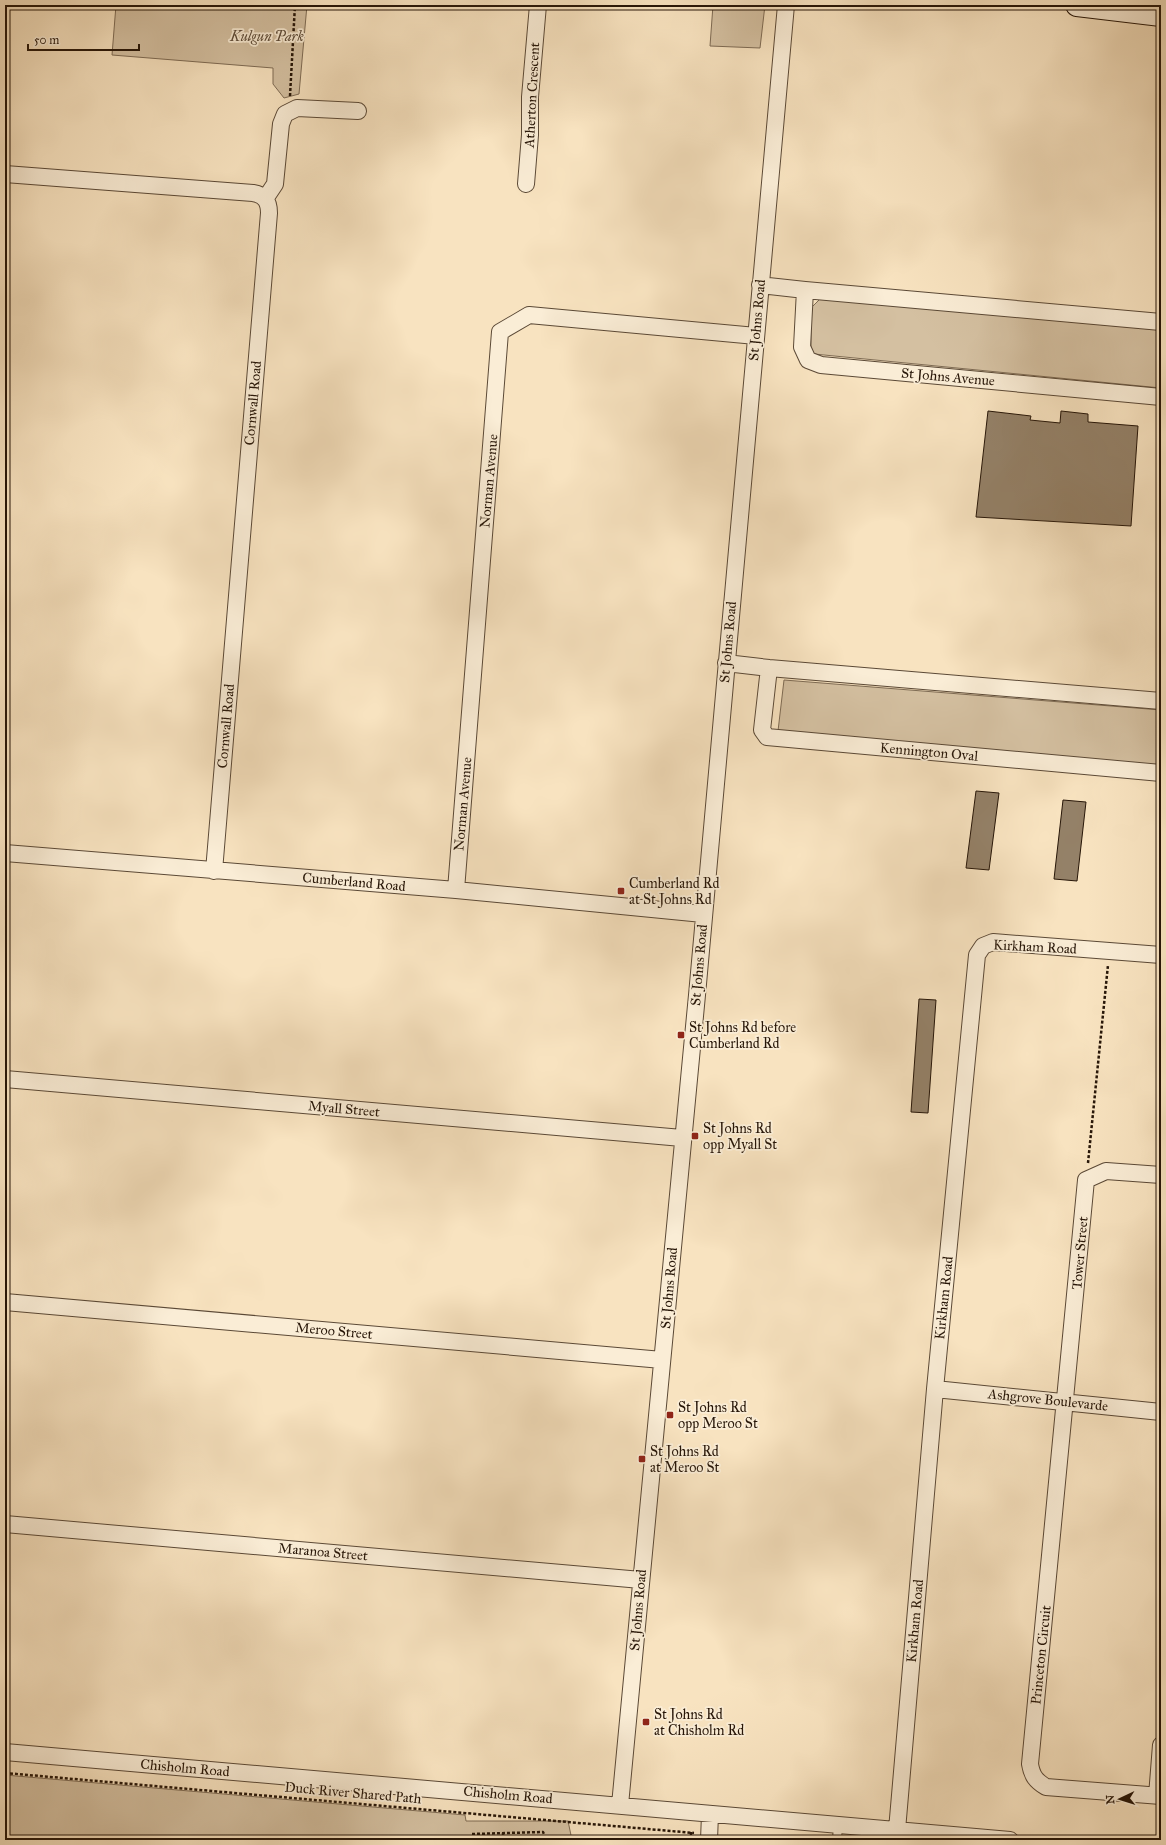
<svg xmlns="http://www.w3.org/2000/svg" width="1166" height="1845" font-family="'IM FELL Great Primer',serif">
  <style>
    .green { fill: #d4c0a1; stroke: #7e6b54 }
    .building { fill: #948168; stroke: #271608 }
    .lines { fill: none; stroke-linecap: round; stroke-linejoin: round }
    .lane-casing { stroke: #5b4936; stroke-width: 10 }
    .street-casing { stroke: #5b4936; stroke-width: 18 }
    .secondary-casing { stroke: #271608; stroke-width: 24 }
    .path { stroke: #271608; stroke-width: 2.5; stroke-dasharray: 3 2; stroke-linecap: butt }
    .lane { stroke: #faedd6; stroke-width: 8 }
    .street { stroke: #faedd6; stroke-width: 16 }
    .secondary { stroke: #faedd6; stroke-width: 22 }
    .poi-dot { fill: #8f2418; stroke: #faedd6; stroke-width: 1.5 }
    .labels { text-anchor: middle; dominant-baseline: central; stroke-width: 3.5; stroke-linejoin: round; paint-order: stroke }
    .park-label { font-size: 14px; font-style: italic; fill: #5b4936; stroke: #faedd6 }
    .street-label { font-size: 14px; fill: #271608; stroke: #faedd6 }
    .poi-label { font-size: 14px; fill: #271608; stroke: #faedd6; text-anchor: start }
  </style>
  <rect width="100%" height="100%" fill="#f8e3c0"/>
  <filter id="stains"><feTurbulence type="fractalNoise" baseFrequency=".005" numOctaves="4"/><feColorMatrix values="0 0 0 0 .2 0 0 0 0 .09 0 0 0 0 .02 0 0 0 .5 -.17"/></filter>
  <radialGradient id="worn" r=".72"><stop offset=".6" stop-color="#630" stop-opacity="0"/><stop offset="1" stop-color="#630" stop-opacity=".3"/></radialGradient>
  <path class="green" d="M116,5H307L299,94L284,98L273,84V68L112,55Z
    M713,5H765L760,48L710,46Z
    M820,299L1161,330V388L814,354L811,347V308Z
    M784,680L1161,710V768L778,731Z
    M5,1775L465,1815L466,1821H568L572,1840H5Z"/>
  <path class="building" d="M988,411L1031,416L1030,420L1060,423L1061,411L1088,414V422L1138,426L1131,526L976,517Z
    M976,791L999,793L989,870L966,868Z
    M1063,800L1086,802L1077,881L1054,879Z
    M919,999L936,1000L928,1113L911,1112Z"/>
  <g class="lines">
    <g class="lane-casing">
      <path id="lane" d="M837,1840L838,1825"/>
    </g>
    <g class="street-casing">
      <path id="street" d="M5,174L253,193C265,195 269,202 269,213L214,871
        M526,184L530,135V97L538,5
        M265,199L275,184L281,124L285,114L297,108L358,111
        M760,285L805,290L1161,322
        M805,290L802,347L808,360L821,365L1161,397
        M726,663L769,668L1161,701
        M769,668L762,730L767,737L1161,773
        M5,853L456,890L703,914
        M456,890L500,332L529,315L756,336
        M5,1079L682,1138
        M1161,1175L1106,1171L1086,1180L1030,1764C1032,1776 1036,1781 1046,1787L1161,1796
        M5,1302L662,1360
        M935,1389L1161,1412
        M5,1524L641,1580
        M5,1752L1010,1840
        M1157,1796L1161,1745
        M620,1805L697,995L786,5
        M897,1830L935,1389L977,955L983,946L993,942L1161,955
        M709,1840L710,1814"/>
    </g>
    <g class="secondary-casing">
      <path id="secondary" d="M1077,5L1161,15"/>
    </g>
    <path class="path" d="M290,96L295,5
      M1088,1163L1108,965
      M5,1773L694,1833
      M503,1833V1840
      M472,1834L543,1832L547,1840
      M691,1840V1832"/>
    <use href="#lane" class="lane"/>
    <use href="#street" class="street"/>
    <use href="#secondary" class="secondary"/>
  </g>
  <g class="poi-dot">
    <rect x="617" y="887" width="8" height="8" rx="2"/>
    <rect x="677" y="1031" width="8" height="8" rx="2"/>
    <rect x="691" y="1132" width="8" height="8" rx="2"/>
    <rect x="666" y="1411" width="8" height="8" rx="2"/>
    <rect x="638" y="1455" width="8" height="8" rx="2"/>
    <rect x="642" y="1718" width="8" height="8" rx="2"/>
  </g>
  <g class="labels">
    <g class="park-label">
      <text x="267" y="36">Kulgun Park</text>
    </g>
    <g class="street-label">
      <text transform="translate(532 95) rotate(-87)">Atherton Crescent</text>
      <text transform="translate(757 320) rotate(-85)">St Johns Road</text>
      <text transform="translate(948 377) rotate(5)">St Johns Avenue</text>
      <text transform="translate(253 403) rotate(-85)">Cornwall Road</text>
      <text transform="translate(489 481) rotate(-85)">Norman Avenue</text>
      <text transform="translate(728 642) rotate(-85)">St Johns Road</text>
      <text transform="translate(226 726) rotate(-85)">Cornwall Road</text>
      <text transform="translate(929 752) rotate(5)">Kennington Oval</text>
      <text transform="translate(463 804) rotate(-85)">Norman Avenue</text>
      <text transform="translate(354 882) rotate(5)">Cumberland Road</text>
      <text transform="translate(1035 947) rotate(3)">Kirkham Road</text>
      <text transform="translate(699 965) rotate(-85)">St Johns Road</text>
      <text transform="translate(344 1109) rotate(5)">Myall Street</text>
      <text transform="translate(1080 1253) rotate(-85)">Tower Street</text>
      <text transform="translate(669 1288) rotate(-85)">St Johns Road</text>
      <text transform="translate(944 1298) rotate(-84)">Kirkham Road</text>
      <text transform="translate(334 1331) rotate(5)">Meroo Street</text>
      <text transform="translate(1048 1400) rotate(6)">Ashgrove Boulevarde</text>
      <text transform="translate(323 1552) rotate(5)">Maranoa Street</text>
      <text transform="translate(638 1610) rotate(-85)">St Johns Road</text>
      <text transform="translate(915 1621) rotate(-85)">Kirkham Road</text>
      <text transform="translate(1041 1655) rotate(-84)">Princeton Circuit</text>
      <text transform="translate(185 1768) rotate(5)">Chisholm Road</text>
      <text transform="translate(353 1793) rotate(5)">Duck River Shared Path</text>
      <text transform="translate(508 1795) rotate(5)">Chisholm Road</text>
    </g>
    <g class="poi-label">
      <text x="629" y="883">Cumberland Rd<tspan x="629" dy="16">at St Johns Rd</tspan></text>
      <text x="689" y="1027">St Johns Rd before<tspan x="689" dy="16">Cumberland Rd</tspan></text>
      <text x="703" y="1128">St Johns Rd<tspan x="703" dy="16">opp Myall St</tspan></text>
      <text x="678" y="1407">St Johns Rd<tspan x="678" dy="16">opp Meroo St</tspan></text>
      <text x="650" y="1451">St Johns Rd<tspan x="650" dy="16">at Meroo St</tspan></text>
      <text x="654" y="1714">St Johns Rd<tspan x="654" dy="16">at Chisholm Rd</tspan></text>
    </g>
  </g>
  <rect width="1166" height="1845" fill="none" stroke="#f8e3c0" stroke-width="20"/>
  <rect x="6" y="6" width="1154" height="1833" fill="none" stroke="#271608" stroke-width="2"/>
  <rect x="10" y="10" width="1146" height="1825" fill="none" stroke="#271608"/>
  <g transform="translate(1120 1799) rotate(266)" stroke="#faedd6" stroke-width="3" paint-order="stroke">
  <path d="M0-3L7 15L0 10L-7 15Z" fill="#271608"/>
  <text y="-6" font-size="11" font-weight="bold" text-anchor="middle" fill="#271608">N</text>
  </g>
  <path d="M28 44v6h111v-6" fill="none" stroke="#271608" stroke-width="2"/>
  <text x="34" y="44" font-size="12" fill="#271608" stroke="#faedd6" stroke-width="3" paint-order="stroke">50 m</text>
  <rect width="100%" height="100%" filter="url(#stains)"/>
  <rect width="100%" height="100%" fill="url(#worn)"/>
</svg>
